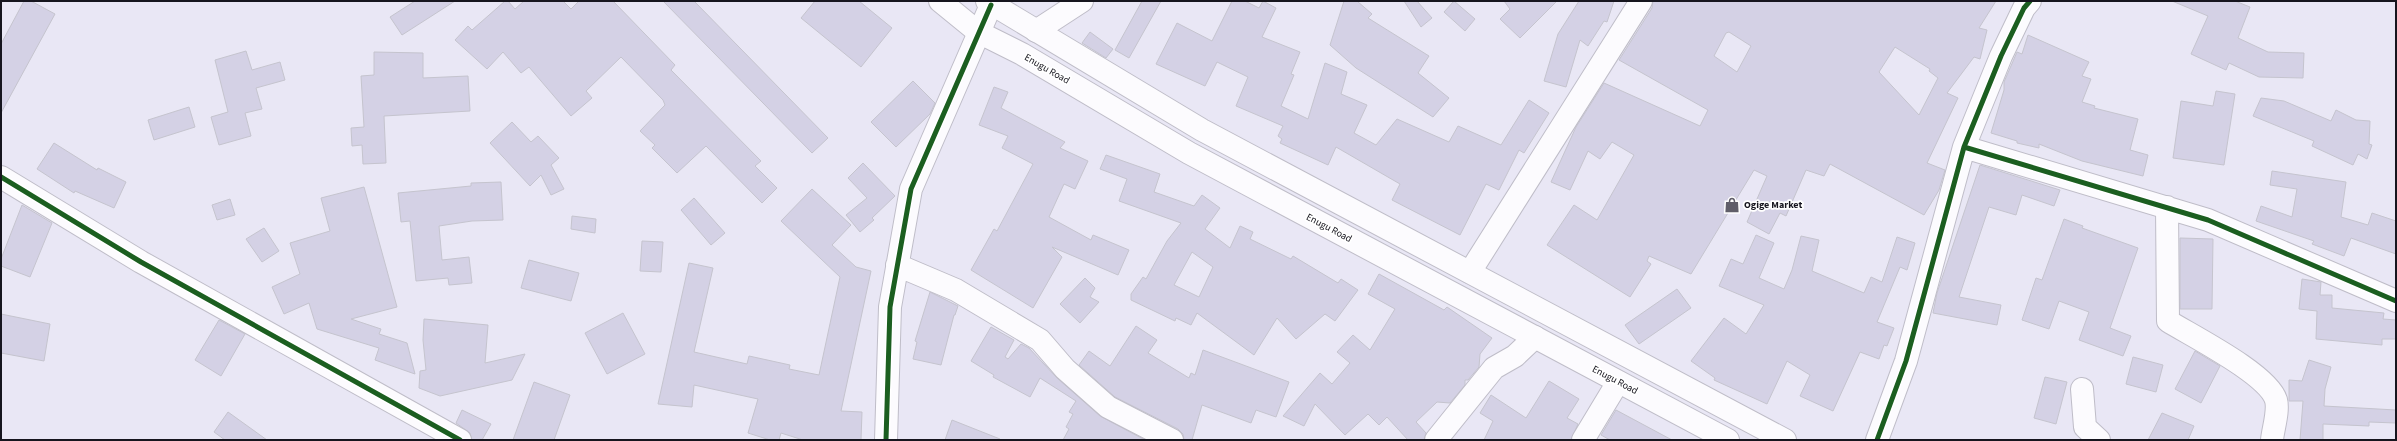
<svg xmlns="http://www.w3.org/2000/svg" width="2397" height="441" font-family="'Source Sans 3',sans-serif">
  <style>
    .building { fill: #d4d1e5; stroke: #c5c4ce; fill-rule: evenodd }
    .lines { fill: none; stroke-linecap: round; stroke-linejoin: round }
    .minor-casing { stroke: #bfbdc8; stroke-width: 24 }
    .major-casing { stroke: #bfbdc8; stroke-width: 24 }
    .minor { stroke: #fcfbfe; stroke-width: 22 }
    .major { stroke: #fcfbfe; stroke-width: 22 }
    .cycleway-casing { stroke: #fff; stroke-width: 8 }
    .cycleway { stroke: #1b5e20; stroke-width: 5 }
    .labels { text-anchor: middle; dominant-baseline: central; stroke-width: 3.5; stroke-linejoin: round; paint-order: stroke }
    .street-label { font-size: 10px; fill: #16151e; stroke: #fff }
    .poi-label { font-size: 10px; font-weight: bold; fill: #16151e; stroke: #fff; text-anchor: start }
  </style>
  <rect width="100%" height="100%" fill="#e9e7f5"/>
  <path class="building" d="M24,1H31L55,14L1,113V44Z
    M415,1H455L402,35L390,17Z
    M505,1H508L515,9L524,1H563L571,9L579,1H613L675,65L671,70L761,161L755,166L777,188L762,203L706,146L677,173L652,148L655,145L640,131L665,105L663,100L621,57L586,91L592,98L571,116L529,67L521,73L503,52L487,69L455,40L468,26L472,30Z
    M663,1H694L828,138L812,153Z
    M815,1H859L892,28L861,67L801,18Z
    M1142,1H1161L1129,58L1115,50Z
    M1232,1H1245L1259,8L1263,1L1276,8L1262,37L1300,52L1291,74L1294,75L1281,106L1308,119L1325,63L1347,72L1341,94L1367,105L1354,133L1376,145L1397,119L1449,142L1458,126L1501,145L1529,100L1549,113L1524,153L1519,150L1499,190L1486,184L1460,235L1392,200L1400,184L1336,147L1328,165L1280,143L1282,139L1278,136L1283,126L1236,106L1248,77L1217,62L1205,86L1156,64L1177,23L1212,41Z
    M1344,1H1357L1372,14L1368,18L1429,56L1418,73L1449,98L1433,117L1356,68L1330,45Z
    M1404,1H1417L1432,18L1421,27Z
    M1454,1L1475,19L1465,31L1444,12Z
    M1504,1H1557L1520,38L1500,19L1510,9Z
    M1579,1H1614L1607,22L1604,21L1588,46L1580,40L1566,87L1544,81L1558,34Z
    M1653,1H1996L1979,28L1987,30L1980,59L1974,57L1947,93L1958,98L1927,163L1945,170L1939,190L1924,215L1830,164L1824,176L1806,170L1786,216L1780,213L1769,234L1747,222L1767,176L1754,170L1691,274L1649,256L1647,261L1651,264L1630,297L1547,245L1574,205L1597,220L1634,155L1612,142L1600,159L1588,151L1570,190L1551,182L1576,127L1604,83L1700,126L1708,110L1619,60L1652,8ZM1729,32L1751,46L1737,72L1714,56L1726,33ZM1895,47L1930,69L1929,71L1938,78L1919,115L1879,72Z
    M2172,1H2235L2250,7L2238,38L2268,52L2304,53L2303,78L2259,77L2229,63L2226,70L2191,54L2208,16Z
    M1090,32L1113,49L1106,58L1082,43Z
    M2028,35L2089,62L2082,76L2091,79L2082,102L2095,106L2094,108L2138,119L2130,150L2148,155L2143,176L2082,161L2039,144V148L2017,143V141L1991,133L2004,90V82L2017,52L2022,54Z
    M246,51L252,70L280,62L285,80L256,88L262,109L245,113L251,136L219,145L211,117L228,112L215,60Z
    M374,52L423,53V78L468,76L470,111L384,116L386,163L363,164L362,145L352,146L351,128L364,127L361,76L374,75Z
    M913,81L935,103L930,114L896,147L871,122Z
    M994,87L1008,92L1001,108L1065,142L1060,148L1088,161L1075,189L1064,184L1049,217L1091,240L1093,235L1129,250L1118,275L1052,247L1062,257L1033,308L971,270L994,229L997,231L1033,164L1002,148L1008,136L979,125Z
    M2216,91L2235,94L2224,165L2173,158L2181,101L2213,106Z
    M2261,98L2284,101L2331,121L2336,110L2356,120L2370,121L2369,144L2372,145L2367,159L2358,154L2353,165L2312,146L2314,141L2253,116Z
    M189,107L195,127L154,140L148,120Z
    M512,122L531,142L538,136L559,158L551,165L564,189L551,195L541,175L530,186L490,143Z
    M54,143L97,170L98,168L126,182L114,208L75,191L74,193L37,169Z
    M1106,155L1160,174L1154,192L1194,206L1202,195L1220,208L1205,229L1230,248L1240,226L1253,232L1250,239L1291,259L1293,256L1338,283L1341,279L1358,290L1335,321L1325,314L1296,339L1277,318L1254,355L1197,313L1191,325L1176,318L1175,321L1131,300V294L1143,277L1146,279L1167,241L1181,223L1119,201L1127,179L1100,169ZM1192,252L1213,267L1199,297L1174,285Z
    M863,163L895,196L872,218L874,220L860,232L846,215L867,198L848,178Z
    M1980,165L2060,190L2054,206L2022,195L2016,215L1989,207L1959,297L2001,305L1997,325L1933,313L1937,293Z
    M2272,171L2346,182L2341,217L2368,225L2372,213L2396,221V254L2351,238L2344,256L2312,244L2314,241L2256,221L2261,206L2292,217L2297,189L2270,185Z
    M501,182L503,220L472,221L439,226L442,260L469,257L472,283L449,285L448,278L416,281L410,221L401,222L398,193L471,186V183Z
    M364,187L397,307L351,319L381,329L379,334L407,343L415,374L375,360L379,348L317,329L309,303L284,314L272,287L300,274L290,243L330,231L321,198Z
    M812,189L851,225L832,245L856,267L871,271L841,411L862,412L861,440H803L781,433L779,440H770L748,433L758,399L694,385L692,407L658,404L689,263L713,268L694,352L747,364L749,356L790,365L789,369L819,375L840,277L781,221Z
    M694,198L725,233L711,245L681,210Z
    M230,199L235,215L217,220L212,205Z
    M22,205L52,223L30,277L1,266V259Z
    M572,216L596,219L595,233L571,229Z
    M2064,219L2083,226L2082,228L2138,248L2110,328L2131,336L2123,356L2079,340L2089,312L2059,301L2049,329L2022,320L2036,278L2042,280Z
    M264,228L279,251L262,262L246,239Z
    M1756,235L1774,243L1759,278L1784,289L1792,270L1801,236L1819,240L1812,271L1864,293L1871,277L1882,282L1897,237L1915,243L1907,270L1900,267L1877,322L1894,328L1887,346L1884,345L1879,359L1860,352L1833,411L1800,396L1810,375L1787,361L1767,404L1714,380L1715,378L1691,361L1724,318L1746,334L1764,305L1719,286L1731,259L1743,264Z
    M2180,238L2213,239L2212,309H2180Z
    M642,241L663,242L661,272L640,271Z
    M529,260L579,273L571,301L521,288Z
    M1379,274L1444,310L1447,307L1492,338L1480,354L1479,367L1468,380H1465V385L1450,403L1437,402L1416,422L1426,433L1424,440H1408L1387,417L1379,425L1368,414L1345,435L1315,404L1304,426L1283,416L1320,373L1332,384L1350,363L1337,352L1353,335L1370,350L1395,309L1368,294Z
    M1085,278L1095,288L1090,297L1099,302L1080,323L1060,304Z
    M2302,279L2321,282L2320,295H2332V308L2384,313L2383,319L2396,320V339H2382V345L2316,339L2317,311L2299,309Z
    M1677,289L1691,308L1639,344L1625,325Z
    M930,292L958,306L955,315H954L941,365L913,359L917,342L915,341Z
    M623,313L645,354L607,374L585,333Z
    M1,314L50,324L44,361L1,353Z
    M424,319L488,325L485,363L525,354L512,380L440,396L419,388L420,371L426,370L423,340Z
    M219,320L245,334L221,376L195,360Z
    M1136,326L1157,340L1148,353L1189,378L1191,373L1195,375L1203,350L1289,382L1276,417L1256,410L1251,423L1202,405L1192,440H1184L1183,434L1178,429L1115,397L1079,365L1089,351L1110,366Z
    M991,327L1014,340L1005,357L1008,359L1021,344L1029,348L1057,378L1100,416L1145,440H1063L1069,429L1066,427L1073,414L1069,412L1076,401L1040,378L1030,397L993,377L994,375L971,361Z
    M2195,351L2220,366L2201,403L2175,389Z
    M2133,357L2163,365L2156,392L2126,384Z
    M2309,360L2331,367L2325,389L2324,406L2396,410V423L2369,422V426L2323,424V440H2300L2303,401H2289V380L2302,381Z
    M2045,377L2067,382L2056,424L2034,418Z
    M1549,381L1579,399L1567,418L1578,424L1571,440H1484L1493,421L1480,413L1491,395L1526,418Z
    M534,382L570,395L554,440H513Z
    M462,410L491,424L482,440H472L470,433L456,423Z
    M1616,410L1672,440H1610L1601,435Z
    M228,412L267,440H225L214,432Z
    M2162,413L2194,426L2188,440H2148Z
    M952,420L1000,439V440H945Z"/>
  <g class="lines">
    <g class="minor-casing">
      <path id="minor" d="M1036,31L1082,1
        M1964,147L2208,220L2396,301
        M1,177L141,262L460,440
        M2167,207L2168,321C2192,336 2268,374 2276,400C2279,411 2273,429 2272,440
        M897,265L956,290L1040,340L1065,369L1108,407L1172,440
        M1470,272L1641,1
        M2082,389L2085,427L2099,440
        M886,440L890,307L911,189L991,5
        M1436,440L1494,368L1515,356L1535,337
        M1583,440L1618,382
        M1877,440L1906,361L1964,147L2001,56L2024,8L2030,1"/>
    </g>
    <g class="major-casing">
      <path id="major" d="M940,1L978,32L1022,54L1189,153L1728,440
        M987,1L1202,130L1785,440"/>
    </g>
    <use href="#minor" class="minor"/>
    <use href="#major" class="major"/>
    <g class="cycleway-casing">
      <path id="cycleway" d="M1964,147L2208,220L2396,301
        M1,177L141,262L460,440
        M886,440L890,307L911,189L991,5
        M1877,440L1906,361L1964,147L2001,56L2024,8L2030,1"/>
    </g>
    <use href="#cycleway" class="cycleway"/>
  </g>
  <defs>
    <g id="shop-bare" transform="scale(1.2)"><path d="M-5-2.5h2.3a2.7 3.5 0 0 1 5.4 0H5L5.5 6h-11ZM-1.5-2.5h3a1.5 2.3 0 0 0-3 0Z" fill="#605e69" stroke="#fff" stroke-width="2.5" paint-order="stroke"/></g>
  </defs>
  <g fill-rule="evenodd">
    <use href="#shop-bare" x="1732" y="205"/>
  </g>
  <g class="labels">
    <g class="street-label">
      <text transform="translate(1047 69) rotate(30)">Enugu Road</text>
      <text transform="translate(1329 228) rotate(28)">Enugu Road</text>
      <text transform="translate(1615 380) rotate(28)">Enugu Road</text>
    </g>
    <g class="poi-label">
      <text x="1744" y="205">Ogige Market</text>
    </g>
  </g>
  <rect width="2397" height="441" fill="none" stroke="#16151e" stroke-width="4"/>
</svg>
